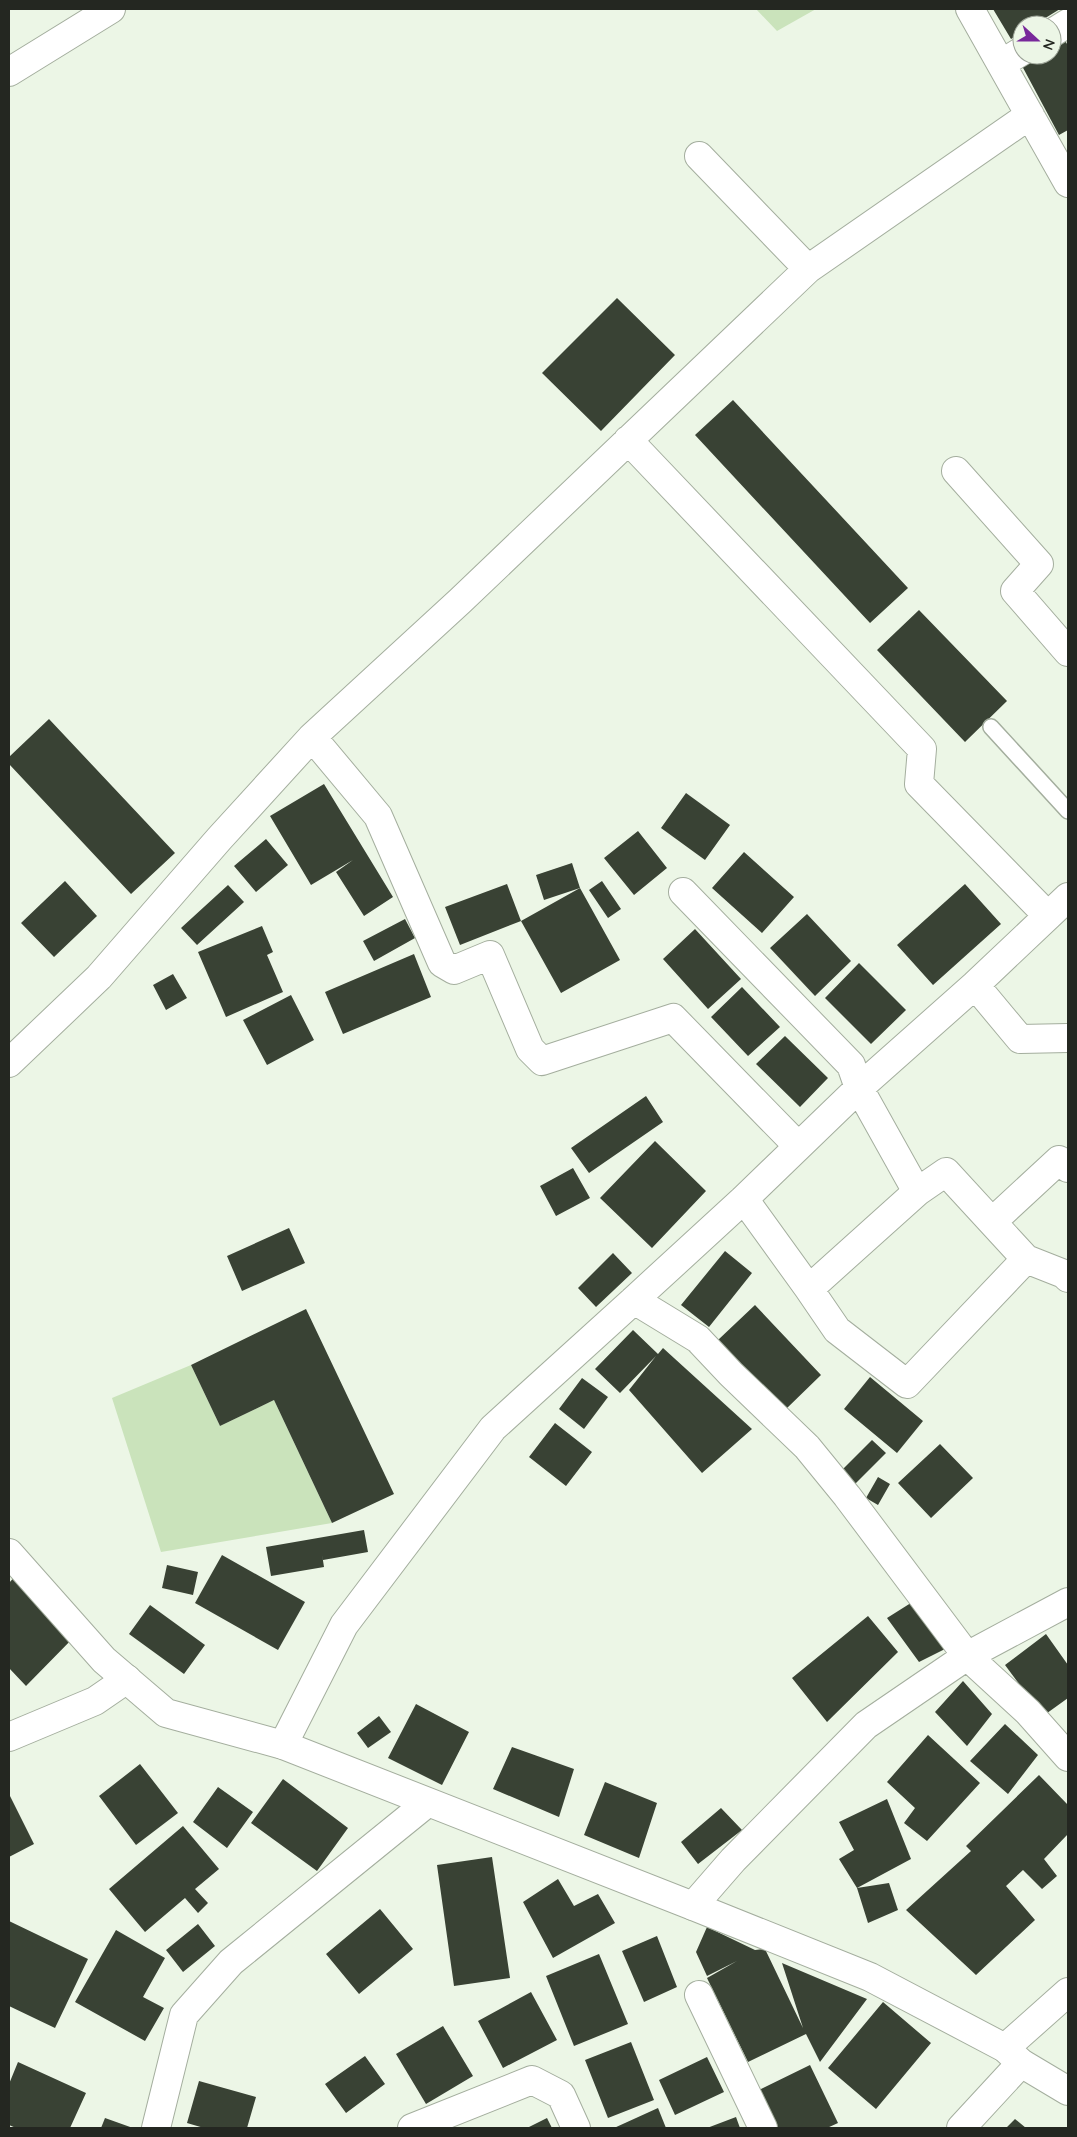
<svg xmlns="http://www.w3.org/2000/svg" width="1077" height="2137" font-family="Quicksand,sans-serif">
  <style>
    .green { fill: #cae3bb }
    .building { fill: #394234 }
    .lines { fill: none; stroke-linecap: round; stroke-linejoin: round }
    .lane-casing { stroke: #a4ae9e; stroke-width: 18 }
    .street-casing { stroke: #a4ae9e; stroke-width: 30 }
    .secondary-casing { stroke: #a4ae9e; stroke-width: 30 }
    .lane { stroke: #fff; stroke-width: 15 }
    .street { stroke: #fff; stroke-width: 28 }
    .secondary { stroke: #fff; stroke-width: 28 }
  </style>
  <rect width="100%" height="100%" fill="#ecf6e6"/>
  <path class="green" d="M756,9H816L777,31Z
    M191,1365L220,1426L274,1400L332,1523L161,1552L112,1398Z"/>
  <path class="building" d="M993,9H1060L1034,25H1022V32L1011,39Z
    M1065,40L1068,46V130L1059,135L1021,64L1037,55H1052V47Z
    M617,298L675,355L601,431L542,373Z
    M733,400L908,588L870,623L695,435Z
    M919,610L1007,701L965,742L877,650Z
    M49,719L175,853L131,894L9,764V757Z
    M324,784L393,897L364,916L336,872L353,860L311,885L270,816Z
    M686,793L730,825L705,860L661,828Z
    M638,831L667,868L634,895L604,858Z
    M266,839L288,865L256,892L234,866Z
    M744,852L794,897L762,933L712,888Z
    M572,863L580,888L620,960L561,993L521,921L580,888L544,900L536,875Z
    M65,881L97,916L54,957L21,923Z
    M602,881L621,909L608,918L589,890Z
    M507,884L521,921L460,945L445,907Z
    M965,884L1001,924L933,985L897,945Z
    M228,885L244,902L197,945L181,928Z
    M807,914L851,961L815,996L770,948Z
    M405,919L415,938L374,961L363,941Z
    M262,926L273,952L267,955L283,992L226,1017L198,952Z
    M695,929L741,979L708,1009L663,959Z
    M414,954L431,997L343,1034L325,992Z
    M859,963L906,1010L871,1044L825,998Z
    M173,974L187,998L166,1010L153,985Z
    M742,987L780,1027L748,1056L711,1017Z
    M291,995L314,1040L267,1065L243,1020Z
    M785,1036L828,1078L800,1107L756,1064Z
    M646,1096L663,1122L589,1173L571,1148Z
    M655,1141L706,1191L652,1248L600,1198Z
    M573,1168L590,1198L556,1216L540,1186Z
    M289,1228L305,1263L242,1291L227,1256Z
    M725,1251L752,1273L709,1327L681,1305Z
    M613,1253L632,1273L596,1307L578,1288Z
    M755,1305L821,1375L785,1410L718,1340Z
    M306,1309L394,1494L332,1523L274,1400L220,1426L191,1365Z
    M633,1330L658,1354L663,1348L752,1429L702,1473L629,1390L656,1356L620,1393L595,1369Z
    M870,1377L923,1421L897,1453L844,1409Z
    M582,1378L608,1397L584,1429L559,1409Z
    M555,1423L592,1452L566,1486L529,1457Z
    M872,1440L886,1453L855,1484L842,1470Z
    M940,1444L973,1478L931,1518L898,1483Z
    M878,1477L890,1484L878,1505L866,1498Z
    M364,1530L368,1552L323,1560L322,1554L324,1567L271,1576L266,1547Z
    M222,1555L305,1602L278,1650L195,1603Z
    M167,1565L198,1572L193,1595L162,1588Z
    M18,1573L78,1633L26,1686L9,1668V1583Z
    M914,1601L947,1648L919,1662L887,1618Z
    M150,1605L205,1645L184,1674L129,1634Z
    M868,1616L898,1652L827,1722L792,1678Z
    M1046,1634L1068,1665V1698L1043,1716L1005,1665Z
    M963,1681L992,1714L967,1746L935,1712Z
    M416,1704L469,1732L442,1785L388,1758Z
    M379,1716L391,1732L368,1748L357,1733Z
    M1005,1724L1038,1755L1008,1794L970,1761Z
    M928,1735L980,1783L927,1841L904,1823L915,1808L887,1782Z
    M512,1747L574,1769L559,1817L493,1789Z
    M140,1764L178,1813L136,1845L99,1796Z
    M1039,1775L1068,1805V1834L1044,1859L1057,1876L1042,1889L1023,1870L1006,1886L1035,1920L976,1975L906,1910L971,1851L966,1846Z
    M283,1779L348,1828L317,1871L251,1823Z
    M605,1782L657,1803L639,1858L584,1835Z
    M218,1787L253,1812L227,1848L193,1822Z
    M9,1794L34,1844L9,1857Z
    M887,1799L911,1859L857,1888L839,1859L854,1850L839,1822Z
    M721,1808L742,1830L698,1864L681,1842Z
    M183,1826L219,1869L195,1889L208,1903L198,1913L185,1898L145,1932L109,1889Z
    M492,1857L510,1978L454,1986L437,1865Z
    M558,1879L574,1906L598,1894L615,1923L553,1958L523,1902Z
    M889,1883L898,1910L868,1923L857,1888Z
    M380,1909L413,1949L359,1994L326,1954Z
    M9,1921L88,1959L55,2028L9,2006Z
    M198,1924L215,1946L183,1972L166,1950Z
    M707,1927L755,1950L765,1949L803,2028L782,1963L867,1999L820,2062L806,2034L748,2062L707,1978L737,1961L707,1976L696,1952Z
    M116,1930L165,1958L143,1997L164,2008L145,2041L75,2002Z
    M657,1936L677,1987L644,2002L622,1951Z
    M599,1954L628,2024L574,2046L546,1976Z
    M531,1992L557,2040L503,2068L478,2021Z
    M883,2002L931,2043L876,2109L828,2068Z
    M443,2026L473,2076L426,2104L396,2054Z
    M631,2042L654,2100L608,2118L585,2060Z
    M365,2056L385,2084L346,2113L325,2084Z
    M707,2057L724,2092L675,2115L659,2080Z
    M18,2062L86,2093L70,2128H16L9,2125V2084Z
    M810,2065L838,2123L827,2128H778L759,2090Z
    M199,2081L256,2097L247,2128H204L187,2123Z
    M658,2108L666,2128H614Z
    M736,2117L740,2128H707Z
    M105,2118L133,2128H101Z
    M547,2118L552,2128H527Z
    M1015,2119L1026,2128H1006Z"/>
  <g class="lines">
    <g class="lane-casing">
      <path id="lane" d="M991,727L1068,811"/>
    </g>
    <g class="street-casing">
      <path id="street" d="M970,9L1068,183
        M1052,33L1068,23
        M1001,64L1022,51
        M9,72L111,9
        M699,156L808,269
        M628,440L922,749L919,784L1048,916
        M956,471L1039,564L1015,591L1068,652
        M312,737L378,816L442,963L454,970L490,955L530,1049L542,1061L673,1018L798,1146
        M683,892L851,1065L859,1088L917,1192L809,1289L744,1199
        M975,985L1020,1039L1068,1038
        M9,1063L99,977L219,839L312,737L460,601L808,269L1030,115
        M917,1192L946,1172L1026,1259L1064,1274L1068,1278
        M992,1222L1059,1160L1068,1168
        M809,1289L837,1330L907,1384L1026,1259
        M634,1300L698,1339L731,1374L807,1447L847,1496L967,1656L1028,1712L1068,1757
        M9,1737L95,1701L127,1679
        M283,1745L344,1625L493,1428L634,1300L744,1199L859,1088L975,985L1068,897
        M693,1906L733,1860L866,1725L967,1656L1068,1602
        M699,1995L763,2128
        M1005,2048L1068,1992
        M156,2128L184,2015L231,1962L427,1803
        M412,2128L532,2080L561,2095L576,2128
        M961,2128L1021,2063"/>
    </g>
    <g class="secondary-casing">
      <path id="secondary" d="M9,1553L104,1660L166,1713L283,1745L693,1906L870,1977L1005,2048L1021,2063L1068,2091"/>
    </g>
    <use href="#lane" class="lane"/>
    <use href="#street" class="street"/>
    <use href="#secondary" class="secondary"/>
  </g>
  <rect width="1077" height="2137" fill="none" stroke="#242721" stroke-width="20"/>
  <g transform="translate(1037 40) rotate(111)"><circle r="24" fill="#ecf6e6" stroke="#9ca397"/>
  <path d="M0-4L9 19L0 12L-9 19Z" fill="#78289a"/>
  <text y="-8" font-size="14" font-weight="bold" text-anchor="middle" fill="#242721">N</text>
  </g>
</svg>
